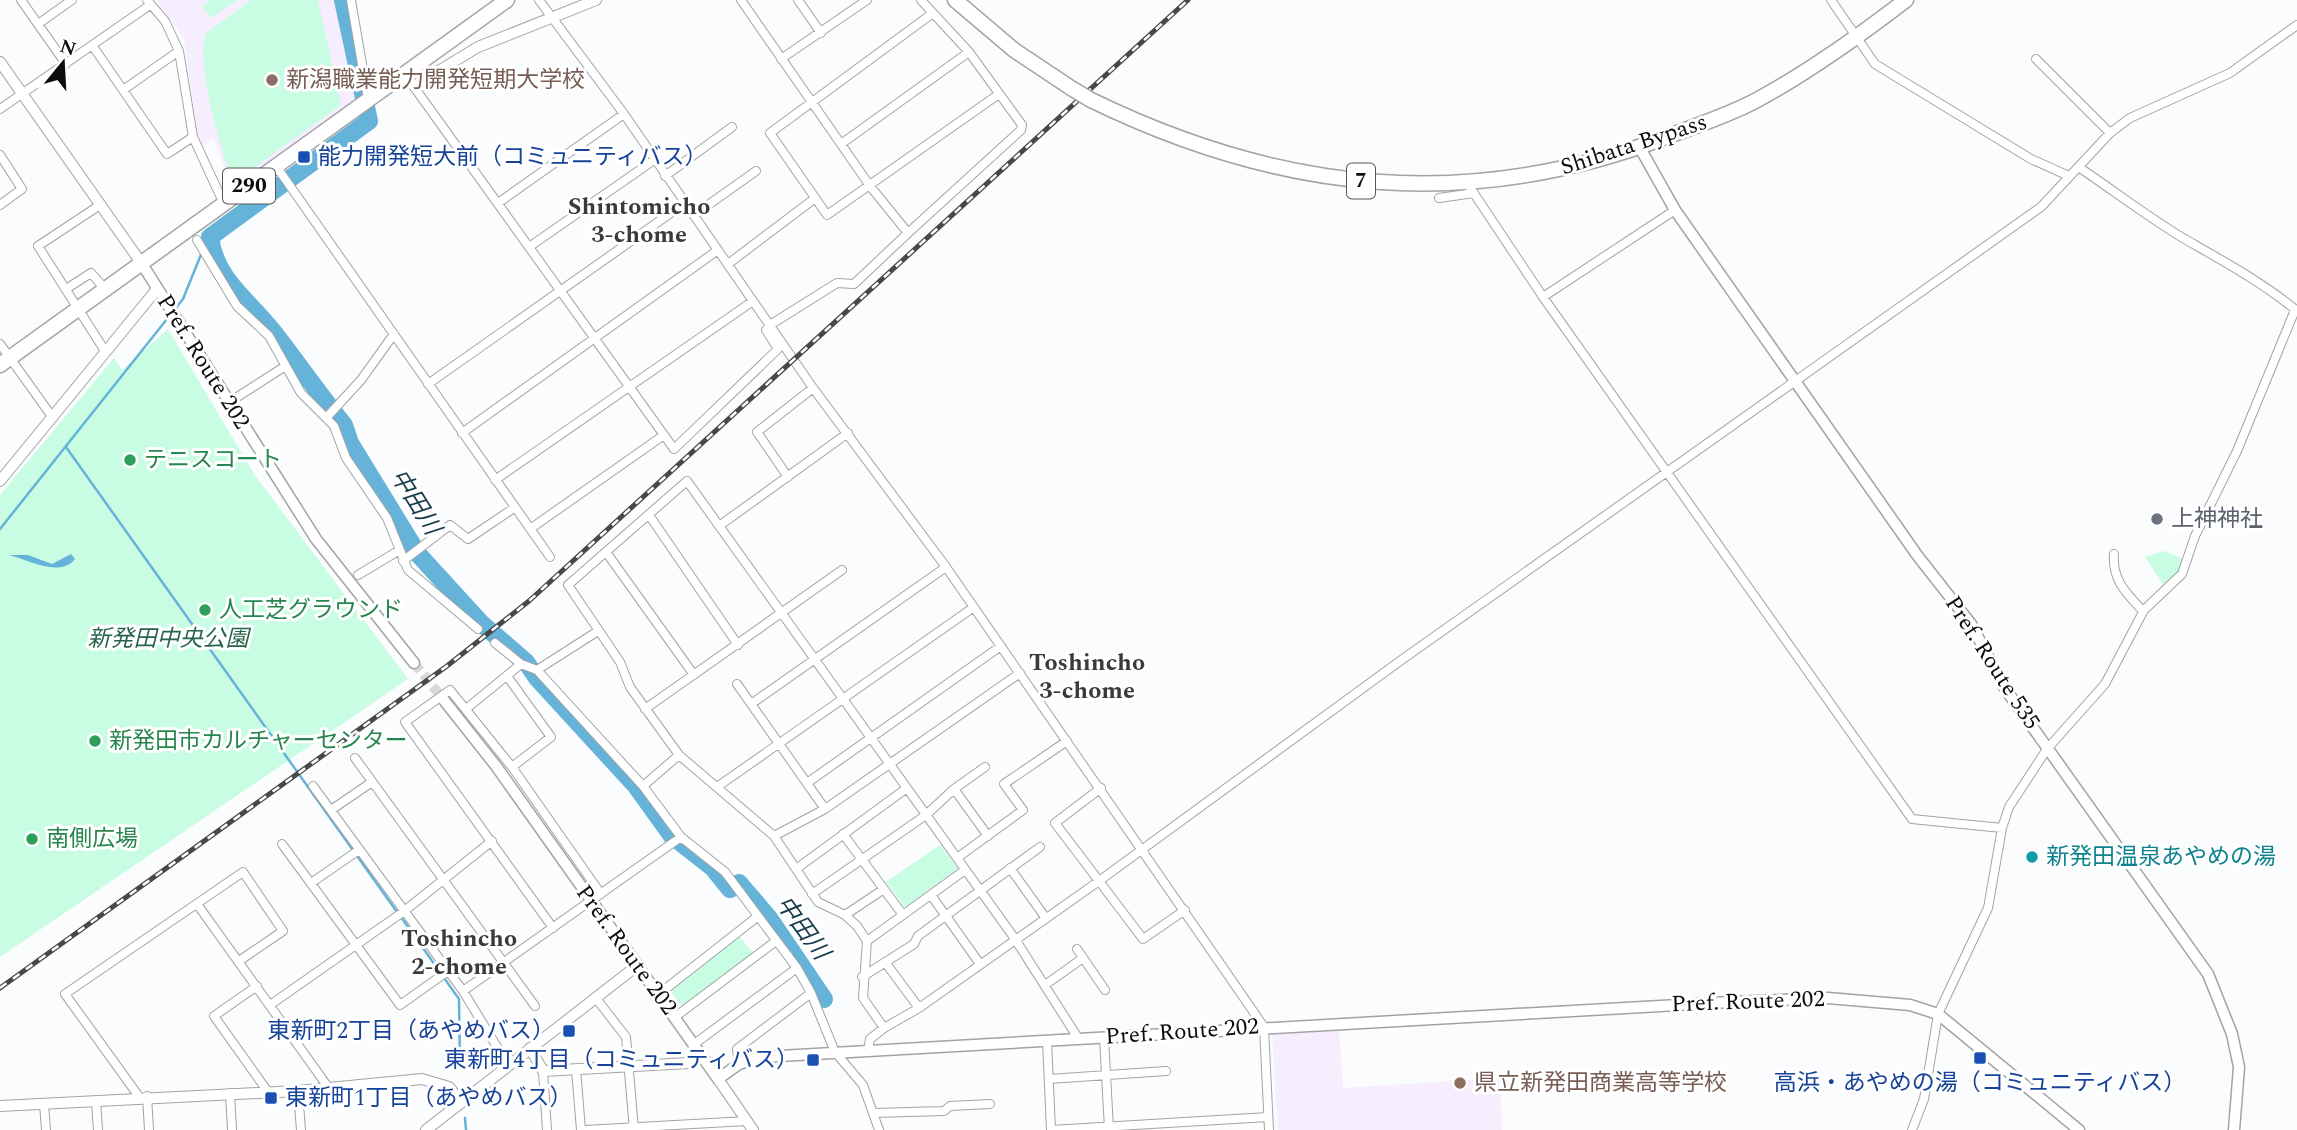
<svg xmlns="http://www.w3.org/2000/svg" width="2297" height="1130" font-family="Spectral,'Noto Sans JP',serif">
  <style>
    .education { fill: #f6eeff }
    .green { fill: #c8fce3 }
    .water { fill: #66b3d9 }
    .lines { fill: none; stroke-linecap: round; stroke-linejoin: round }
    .stream { stroke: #66b3d9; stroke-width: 2.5 }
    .river { stroke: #66b3d9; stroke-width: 18 }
    .secondary-tunnel { stroke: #d6d8d9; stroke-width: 10; stroke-dasharray: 10 5; stroke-linecap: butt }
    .minor-casing { stroke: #a2a3a4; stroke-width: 10 }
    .tertiary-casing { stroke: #a2a3a4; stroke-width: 12 }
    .secondary-casing { stroke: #a2a3a4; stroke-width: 13 }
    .trunk-casing { stroke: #a2a3a4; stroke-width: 17 }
    .minor { stroke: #fff; stroke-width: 8 }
    .tertiary { stroke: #fff; stroke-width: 10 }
    .secondary { stroke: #fff; stroke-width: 10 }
    .trunk { stroke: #fff; stroke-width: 14 }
    .rail-casing { stroke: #474848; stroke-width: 5 }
    .rail { stroke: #fff; stroke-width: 2.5; stroke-dasharray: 8; stroke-linecap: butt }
    .trunk-bridge-casing { stroke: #a2a3a4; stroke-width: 17; stroke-linecap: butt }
    .trunk-bridge { stroke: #fff; stroke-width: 14 }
    .education-dot { fill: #8d6e63; stroke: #fff; stroke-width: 2.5 }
    .transit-dot { fill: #1a4fb4; stroke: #fff; stroke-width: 2.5 }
    .leisure-dot { fill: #2e9e5b; stroke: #fff; stroke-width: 2.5 }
    .worship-dot { fill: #6b7280; stroke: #fff; stroke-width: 2.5 }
    .culture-dot { fill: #0f9aa8; stroke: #fff; stroke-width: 2.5 }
    .labels { text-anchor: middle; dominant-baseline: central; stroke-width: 6; stroke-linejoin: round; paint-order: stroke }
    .shield { fill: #fff; stroke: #555; stroke-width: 2 }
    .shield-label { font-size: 21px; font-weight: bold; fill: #0c0c0c }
    .education-label { font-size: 23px; fill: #785e54; stroke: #fff; text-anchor: start }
    .street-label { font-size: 23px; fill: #0c0c0c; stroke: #fff }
    .transit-label { font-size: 23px; fill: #164399; stroke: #fff; text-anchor: start }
    .leisure-label { font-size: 23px; fill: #27864d; stroke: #fff; text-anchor: start }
    .worship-label { font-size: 23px; fill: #5b616d; stroke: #fff; text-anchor: start }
    .park-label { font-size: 23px; font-style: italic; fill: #28644c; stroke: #fff }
    .culture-label { font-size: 23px; fill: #0d838f; stroke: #fff; text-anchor: start }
    .neighbourhood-label { font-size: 24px; font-weight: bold; fill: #393a3b; stroke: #fff }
    .water-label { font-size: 24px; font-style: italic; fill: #183b4b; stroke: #fff }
  </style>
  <rect width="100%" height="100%" fill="#fafcfd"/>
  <path class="education" d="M157,0H335L358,100L233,188L214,139L202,146L197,131L184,39Z
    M1339,1029L1343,1088L1500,1078L1502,1130H1278L1272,1033Z"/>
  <path class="green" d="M210,0H237L211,18L202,6Z
    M251,0H318L341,105L233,183C220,145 197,73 205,34Z
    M168,329L254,474L408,679L0,957V495L114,358L122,370Z
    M2164,551L2186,560L2182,574L2166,589L2145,557Z
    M940,845L958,869L905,907L886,882Z
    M739,936L754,954L683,1008L670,990Z"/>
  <path class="water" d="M71,554L75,559C60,578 29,560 9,555H28L52,564Z"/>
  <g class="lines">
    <path class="stream" d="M204,246L210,237
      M175,309L183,299L202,252
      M66,447L397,912
      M0,529L171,314
      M401,917L459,999L460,1067
      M465,1118L466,1130"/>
    <path class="river" d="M343,0L369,121L210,237C215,280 251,302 275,334C298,364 320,395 344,425L350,443L418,554L481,623L526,662L537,678L636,786L672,836L713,868L730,889L739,883L769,918L824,999"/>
    <path class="secondary-tunnel" d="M414,663L443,699"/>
    <g class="minor-casing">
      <path id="minor" d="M21,0L66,64
        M147,0L165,21L179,51L193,137L224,204
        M351,0L368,99
        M539,0L624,114L813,388L946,567L1264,1027L1269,1130
        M798,0L821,33
        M1831,0L1875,64L2031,159L2069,176
        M933,13L770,133L827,215L999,94
        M38,24L72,0
        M92,45L167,154L193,137
        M781,59L867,0
        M2036,59L2110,133
        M404,73L674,449L778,349L766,330L770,325L837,283L854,284L908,233L870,186L741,0
        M123,90L179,51
        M0,109L150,5
        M841,144L969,52
        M0,155L22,189L0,205
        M276,166L550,557
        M2080,168C2114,191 2148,217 2183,238C2223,261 2262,282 2297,311
        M665,176L732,127
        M1467,183L1543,297L1912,819L2002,828
        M1439,198L1474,193
        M498,203L624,114
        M100,205L38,246L105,351
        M694,215L756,171
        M908,233L1021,130L1022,125L969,52L921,0
        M197,240L237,306L269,336L301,393L334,426L346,458L387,518L408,570L478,629
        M529,247L654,160
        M728,264L814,199
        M66,289L91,273L105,289
        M1543,297L1675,210
        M0,344L53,418
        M428,384L685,203
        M228,403L284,367
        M327,417L361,380L394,334
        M462,433L718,250
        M788,477L757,432L813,388
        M495,480L753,301
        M649,515L738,645
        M719,526L848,433
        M530,529L664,435
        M606,552L694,675
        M2114,554C2112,580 2126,593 2143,611
        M403,561L450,525L468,539L514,508
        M358,575L398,551
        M495,643L521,664L537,670L643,786L681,837L725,872L797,968L811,993L835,1052L863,1085L879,1130
        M537,670L598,631
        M507,676L551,737L512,767
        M737,684L825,809
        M751,704L946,567
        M466,709L521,664
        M645,709L842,570
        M355,758L535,1006
        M807,783L1001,646
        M313,786L463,991L508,1065
        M643,786L679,755
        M717,787L974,607
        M1101,788L1055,823L1143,939L1185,910
        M954,789L988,836
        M331,810L372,782
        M843,834L903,915
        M774,836L825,809L1020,673
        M282,844L400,1005L448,971
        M957,858L1023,810L1004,784L1067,741
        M1010,868L1045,917
        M796,869L907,788
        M311,883L359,850
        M812,894L926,815L954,789L985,767
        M931,895L980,964
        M197,904L328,1087
        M845,915L884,889
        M553,928L405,722L450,690L512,767L601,894
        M867,941L965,870
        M1077,949L1105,990
        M885,962L919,1008
        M862,977L914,944L918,936L1040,847
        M1045,985L1083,958
        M257,986L214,1016L268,1092
        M463,991L681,837
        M659,994L757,917
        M595,997L626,1037L634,1130
        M270,1005L403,912L492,841
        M675,1017L776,941
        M884,1028L863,998L867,941L857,926L845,915L818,902L774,836L679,755L630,687L620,662L568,585L687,481L1015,939L1078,1038
        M1104,1038L1109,1129
        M1047,1040L1051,1130L1268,1117
        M693,1045L797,968
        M868,1051L870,1039L884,1028L919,1008L1099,881L1400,661L2041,207L2110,133L2130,118L2230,73L2297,25
        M739,1064L737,1049L811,993
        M576,1069L581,1130
        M543,1071L547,1130
        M1049,1079L1166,1071
        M298,1091L301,1130
        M230,1093L232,1130
        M147,1096L149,1130
        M140,1098L65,994L243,872L283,931L239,961
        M96,1101L98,1130
        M44,1104L46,1130
        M874,1113L944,1111L950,1106L990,1104
        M585,1130L747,1121
        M1912,1130L1924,1099L1938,1014L1988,908L2002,828L2009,807L2047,749L2105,684L2144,610L2182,574L2195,536L2237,451L2295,310"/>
    </g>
    <g class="tertiary-casing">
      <path id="tertiary" d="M0,62L142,264
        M414,86L478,47L596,0
        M0,481L157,289
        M530,1048L543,1071L689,1063L700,1056
        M718,1079L753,1130
        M0,1106L298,1091L422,1079L449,1087L461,1102
        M426,1130L638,965"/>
    </g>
    <g class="secondary-casing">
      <path id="secondary" d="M1640,148L1675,210L1917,555L1971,624L2004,687L2208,974L2232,1034L2239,1067L2234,1130
        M142,264L316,539L414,663
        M443,699L496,766L718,1079L739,1064L761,1057L1731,1002L1828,998L1910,1005L1938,1014L2079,1130"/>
    </g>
    <g class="trunk-casing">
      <path id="trunk" d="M955,0L1014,50L1071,88
        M1091,100C1282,193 1469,213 1669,136C1698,125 1729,115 1757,100C1809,72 1859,36 1906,0
        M0,365L507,0"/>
    </g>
    <use href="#minor" class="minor"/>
    <use href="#tertiary" class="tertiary"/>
    <use href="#secondary" class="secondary"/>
    <use href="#trunk" class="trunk"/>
    <g class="rail-casing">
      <path id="rail" d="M0,988L447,666L529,601L1188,0"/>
    </g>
    <use href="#rail" class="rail"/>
    <g class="trunk-bridge-casing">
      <path id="trunk-bridge" d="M1071,88L1091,100"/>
    </g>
    <use href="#trunk-bridge" class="trunk-bridge"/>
  </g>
  <g class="education-dot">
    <circle cx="272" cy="80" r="7"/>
    <circle cx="1460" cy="1083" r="7"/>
  </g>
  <g class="transit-dot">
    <rect x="297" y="150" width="14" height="14" rx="3.5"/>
    <rect x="562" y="1024" width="14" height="14" rx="3.5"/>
    <rect x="1973" y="1051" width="14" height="14" rx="3.5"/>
    <rect x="806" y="1053" width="14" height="14" rx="3.5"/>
    <rect x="264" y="1091" width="14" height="14" rx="3.5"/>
  </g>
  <g class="leisure-dot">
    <circle cx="130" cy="460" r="7"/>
    <circle cx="205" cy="610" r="7"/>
    <circle cx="95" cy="741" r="7"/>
    <circle cx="32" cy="839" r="7"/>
  </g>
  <circle class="worship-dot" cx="2157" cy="519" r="7"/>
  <circle class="culture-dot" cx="2032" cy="857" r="7"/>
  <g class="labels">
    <g class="shield">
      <rect x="1347" y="163.5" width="28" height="35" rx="5"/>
      <rect x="223" y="168.5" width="52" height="35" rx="5"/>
    </g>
    <g class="shield-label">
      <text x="1361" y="181">7</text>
      <text x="249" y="186">290</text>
    </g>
    <g class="education-label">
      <text x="286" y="80">新潟職業能力開発短期大学校</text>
      <text x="1474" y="1083">県立新発田商業高等学校</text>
    </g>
    <g class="street-label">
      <text transform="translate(1634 145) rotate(-18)">Shibata Bypass</text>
      <text transform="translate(203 362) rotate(58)">Pref. Route 202</text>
      <text transform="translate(1992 663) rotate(57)">Pref. Route 535</text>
      <text transform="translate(626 950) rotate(54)">Pref. Route 202</text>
      <text transform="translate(1748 1002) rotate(-2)">Pref. Route 202</text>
      <text transform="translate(1182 1032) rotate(-4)">Pref. Route 202</text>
    </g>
    <g class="transit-label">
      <text x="318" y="157">能力開発短大前（コミュニティバス）</text>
      <text x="555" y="1031" text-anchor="end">東新町2丁目（あやめバス）</text>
      <text x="799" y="1060" text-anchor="end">東新町4丁目（コミュニティバス）</text>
      <text x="1980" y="1083" text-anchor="middle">高浜・あやめの湯（コミュニティバス）</text>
      <text x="285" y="1098">東新町1丁目（あやめバス）</text>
    </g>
    <g class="leisure-label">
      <text x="144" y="460">テニスコート</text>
      <text x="219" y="610">人工芝グラウンド</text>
      <text x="109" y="741">新発田市カルチャーセンター</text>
      <text x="46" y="839">南側広場</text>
    </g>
    <g class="worship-label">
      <text x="2171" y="519">上神神社</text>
    </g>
    <g class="park-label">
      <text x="168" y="639">新発田中央公園</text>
    </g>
    <g class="culture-label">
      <text x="2046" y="857">新発田温泉あやめの湯</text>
    </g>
    <g class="neighbourhood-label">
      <text x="639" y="207">Shintomicho<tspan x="639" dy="28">3-chome</tspan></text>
      <text x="1087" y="663">Toshincho<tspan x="1087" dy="28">3-chome</tspan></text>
      <text x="459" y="939">Toshincho<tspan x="459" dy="28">2-chome</tspan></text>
    </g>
    <g class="water-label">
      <text transform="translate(415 502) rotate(58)">中田川</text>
      <text transform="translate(802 928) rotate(54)">中田川</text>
    </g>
  </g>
  <g transform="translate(63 63) rotate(18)" stroke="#ffffff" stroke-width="5" paint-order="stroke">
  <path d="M0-5L12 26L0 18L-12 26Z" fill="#0c0c0c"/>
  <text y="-10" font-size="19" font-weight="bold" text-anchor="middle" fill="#0c0c0c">N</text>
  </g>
</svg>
